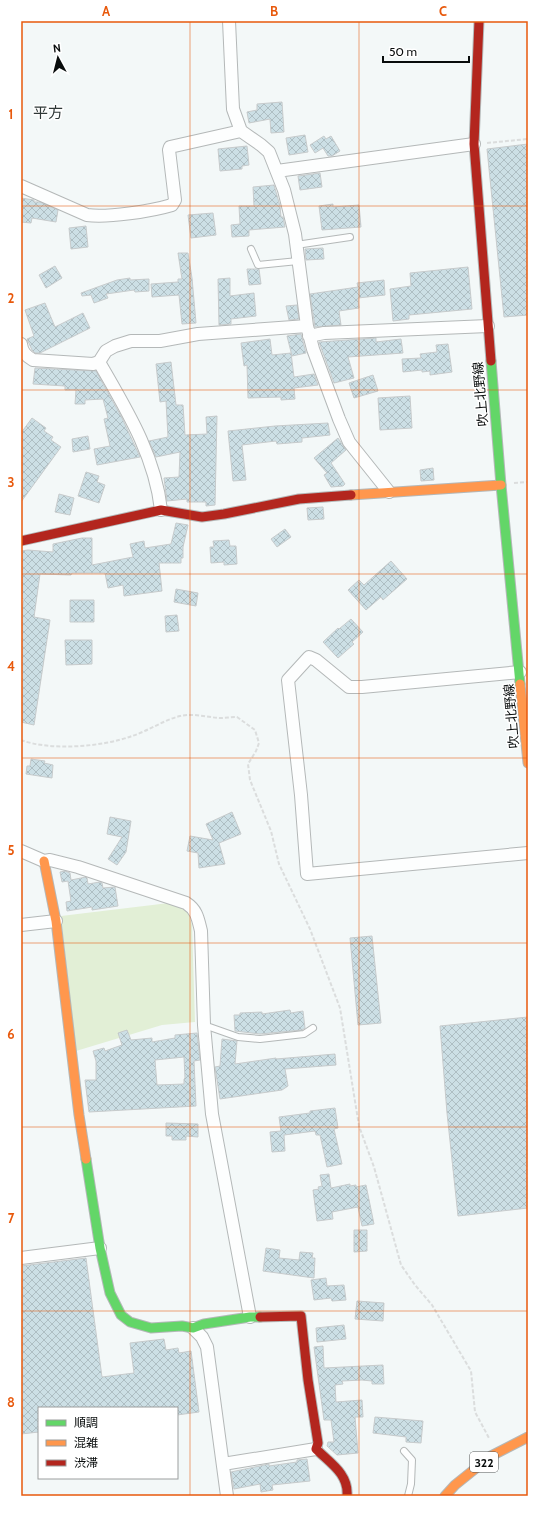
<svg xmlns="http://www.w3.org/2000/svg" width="549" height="1517" font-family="Cabin,'Noto Sans JP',sans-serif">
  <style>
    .pitch { fill: #e2efd6 }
    .building { fill: url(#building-cross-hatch); stroke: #c7cbcc; fill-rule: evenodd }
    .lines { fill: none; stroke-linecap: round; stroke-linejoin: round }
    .lane-casing { stroke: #b4b8b8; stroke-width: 8 }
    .street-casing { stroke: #b4b8b8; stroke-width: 14 }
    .fast-casing { stroke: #b4b8b8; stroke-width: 11 }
    .slow-casing { stroke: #b4b8b8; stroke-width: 11 }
    .jam-casing { stroke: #b4b8b8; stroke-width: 11 }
    .path { stroke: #dbdddd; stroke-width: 2; stroke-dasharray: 4 2; stroke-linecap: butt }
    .lane { stroke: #fdfefe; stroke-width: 6 }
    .street { stroke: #fdfefe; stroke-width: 12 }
    .fast { stroke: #63d668; stroke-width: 9 }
    .slow { stroke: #ff974d; stroke-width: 9 }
    .jam { stroke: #b3261e; stroke-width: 9 }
    .grid { fill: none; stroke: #e8590c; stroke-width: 1; stroke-opacity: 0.55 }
    .labels { text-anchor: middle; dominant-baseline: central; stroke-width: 3; stroke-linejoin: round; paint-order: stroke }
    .shield { fill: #fff; stroke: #525555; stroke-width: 1 }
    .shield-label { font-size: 12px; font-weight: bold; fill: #080c0c }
    .street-label { font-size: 13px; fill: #080c0c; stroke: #fff }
    .quarter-label { font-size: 15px; fill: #2f3837; stroke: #fff }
    .neatline { fill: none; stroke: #e8590c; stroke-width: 1.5 }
    .grid-label { font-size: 13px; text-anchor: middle; font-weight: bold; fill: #e8590c }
  </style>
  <defs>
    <pattern id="building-cross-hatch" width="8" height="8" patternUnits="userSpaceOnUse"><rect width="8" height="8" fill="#ccdfe5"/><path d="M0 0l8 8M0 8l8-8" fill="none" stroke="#aebec3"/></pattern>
  </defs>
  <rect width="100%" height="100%" fill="#f3f8f8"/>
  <path class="pitch" d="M169,903C184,908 188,908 192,925L195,1022L162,1025L76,1051L61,916Z"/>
  <path class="building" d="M282,102L284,132L271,133L270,119L249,123L247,112L257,110V104Z
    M305,135L308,152L289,155L286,138Z
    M324,136L326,139L331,136L340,151L332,156H328L323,148L315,153L310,145Z
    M528,144V315L504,317L487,149Z
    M247,146L249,165L242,166V169L220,171L218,149Z
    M320,173L322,187L300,190L298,176Z
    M274,185L280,206L281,217H283L285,227L249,230V236L232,237L231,225L240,224L239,206H254L253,187Z
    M21,198L34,200V202H40L58,210L56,222L32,218L31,223L21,222Z
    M333,204V207L359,205L361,227L322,230L319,206Z
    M213,213L216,235L191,238L188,215Z
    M86,226L88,247L71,249L69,228Z
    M323,248L324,259L306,260L305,249Z
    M178,253H188L192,278L196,323L182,324L179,295L152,297L151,284L178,282V279H182Z
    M55,266L62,278L46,288L39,275Z
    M468,267L472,309L409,315V319L393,321L390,289L411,286L410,273Z
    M247,269H259L261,284L249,285Z
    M130,278V280L149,279V291L135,292L134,290L106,294L108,298L94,303L91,295L82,296L81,293L117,280Z
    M230,278V296L254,293L256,316L231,319V324L219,325L218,279Z
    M384,280L385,295L358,298L359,308L339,311L341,325L315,327L310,294L358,287L357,283Z
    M45,303L55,327L83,313L90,328L40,353H35L32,350L27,339L34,336L25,310Z
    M297,305L299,319L289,320L286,306Z
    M301,334L306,353L292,356L287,336Z
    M376,338V342L401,339L403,353L348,357L354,378L334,383L319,342Z
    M270,339L272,355L291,353L294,377L314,374L318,385L294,388L295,399L281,400V397L248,398L247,365L244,366L241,343Z
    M448,344L452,372L430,375V371L422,372V370L403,372L402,359L421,358L420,354L437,352L436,345Z
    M171,362L176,405H183L185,435L207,434L206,417L217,416L215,505L206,506V502H187V499L167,501L164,478L179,477L180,452L156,457L149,441L168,437L166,401L160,402L156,364Z
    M35,368L96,371L122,418L140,457L97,465L94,449L110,446L104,419L108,418L103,399L85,400V404H75L76,390H65V386L33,384Z
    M373,375L378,391L354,398L349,383Z
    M410,396L412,428L380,430L378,398Z
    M32,418L46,428L44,431L53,437L51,440L61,447L21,502V433Z
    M328,423L330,435L302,438V442L277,444L276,441L242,445L246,480L233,481L228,431L275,426Z
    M88,436L90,449L73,452L72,439Z
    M338,438L346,450L331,463L345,484L343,486L331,487L324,475L327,473L314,458Z
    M433,468L434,480L421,481L420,470Z
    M86,472L99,476L97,482L105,485L99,503L78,496Z
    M59,494L74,498L70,515L55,512Z
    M323,507L324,519L308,520L307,508Z
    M176,523L188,525L183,547V558H181V563H159L162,591L124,596L123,585L108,588L105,573H72L71,575L40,574L34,617L50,620L34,725L21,722V615L24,599L21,598V551L28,550L53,552V544L82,538H92V565L133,557L130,544L144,541L145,548L171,544Z
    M285,529L291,537L277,547L271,539Z
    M229,540L230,546H236L237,564L224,565V562L211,563L210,547H214L213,541Z
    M391,561L407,579L383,600L381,597L366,610L348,590L359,580L364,585Z
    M176,589L198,593L196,606L174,602Z
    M70,600H94V622H70Z
    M177,615L179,631L166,632L165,616Z
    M351,619L363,632L352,642L354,644L338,658L323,642L338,628L339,629Z
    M65,640H92V664L66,665Z
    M31,759L45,761L44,763L53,765L52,778L26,774L27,766H30Z
    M232,812L241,834L219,843L225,864L199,868L198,853L187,851L190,836L213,840L206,824Z
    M110,817L131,821L126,852L117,865L108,859L122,837L107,834Z
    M65,871L70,873L71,880L86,877L87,878L88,884L100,882L102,883L103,888L115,887L118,906L92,910V907L67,911L66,902L71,901L68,881L62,882L60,872Z
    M372,936L381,1023L358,1025L350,938Z
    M290,1010L291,1013L303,1011L305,1028L302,1030L260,1034L235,1031L234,1015H240V1013L262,1012V1014Z
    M528,1017V1208L458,1216L447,1113L440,1026Z
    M127,1030L131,1040L152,1038V1042L175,1038V1035L197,1033L200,1060L194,1061L196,1106L89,1112L85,1080H96V1061L93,1051L104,1048L105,1051L122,1045L118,1033ZM184,1057L185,1078L184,1079V1084L157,1085L155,1060Z
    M222,1039L237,1041L235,1064L276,1058V1059L335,1054L336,1065L285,1069L288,1086L282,1090L220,1099L215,1067L220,1066Z
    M335,1108L338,1128L334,1129L342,1164L327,1167L320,1135H316L315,1131L284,1135L285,1151L272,1152L270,1132L281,1131L279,1117L310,1113V1111Z
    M166,1123L198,1124V1137L186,1136V1140H172V1136H166Z
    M329,1174L331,1188L350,1184V1186L356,1185V1187L366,1185L374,1224L362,1226L358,1207L332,1212L333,1219L317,1221L313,1190L319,1189L318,1187L322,1186L320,1175Z
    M354,1230H367V1251L354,1252Z
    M266,1248L280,1250L279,1258L299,1260L300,1252L313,1253L312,1258H315L314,1278L263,1271Z
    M86,1258L102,1377L134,1373L130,1343L164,1339L166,1350L178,1348L179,1353L191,1351L199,1412L177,1415V1408H39V1432L21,1434V1266Z
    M326,1278L327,1286L344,1285L346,1300L332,1301L331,1298L314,1300L311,1280Z
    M357,1301L384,1303L383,1321L355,1319Z
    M344,1325L346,1339L317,1342L316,1328Z
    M323,1346L324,1368L383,1365L384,1384H372V1381L362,1380L342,1381L343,1384L335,1385L336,1402L362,1400L363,1417H355L358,1453L337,1455L327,1446L328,1442H334L331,1420H324L314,1347Z
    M375,1417L423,1421L421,1443L406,1442V1437L373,1433Z
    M307,1459L310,1481L272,1485L273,1490L261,1492L260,1484L234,1489L231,1472L269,1464V1466L297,1462V1460Z"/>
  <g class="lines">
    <g class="lane-casing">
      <path id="lane" d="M296,245L350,237
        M251,249L258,265L298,261
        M204,1025L238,1037L260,1039L304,1034L313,1028
        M404,1451L412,1460L411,1484L408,1496"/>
    </g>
    <g class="street-casing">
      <path id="street" d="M229,21L233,109L241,131L261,145L269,152L284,190L295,234L307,326L313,349L339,419L349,442L389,492
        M277,171L474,144
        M21,186L87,215C107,218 152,211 172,205L175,200L169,150L170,147L241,131
        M309,336L324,333L488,326
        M21,344C22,352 26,356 33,360L93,364L99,362
        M99,362L106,351L115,346L131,341H160L198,334L307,326
        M99,362C126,409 155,455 161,510
        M520,672L362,687H349L316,660L309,657L288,680L301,795L307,874L528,853
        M21,851L44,861L50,860L78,867L186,903C197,910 198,919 201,931L204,1025L212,1114L250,1317
        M21,925L56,921
        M21,1258L100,1248
        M193,1328L202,1337L207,1347L227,1496
        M223,1464L316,1449"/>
    </g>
    <g class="fast-casing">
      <path id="fast" d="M491,361L501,485L520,684
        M86,1159L100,1248L110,1293L121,1315L130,1322L151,1328L182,1326L193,1328L204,1324L250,1317H260"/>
    </g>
    <g class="slow-casing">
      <path id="slow" d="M351,495L501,485
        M520,684L528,763
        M44,861L56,921L79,1115L86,1159
        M445,1496L455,1485L491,1456L528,1437"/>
    </g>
    <g class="jam-casing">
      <path id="jam" d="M479,21L474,144L491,361
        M21,541L161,510L202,517L224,514L299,499L351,495
        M260,1317L301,1316L308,1380L318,1443L316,1449C330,1463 349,1474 347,1496"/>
    </g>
    <path class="path" d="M487,143L528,139
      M514,483L528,482
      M21,740C50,751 102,747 132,736C148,731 164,720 180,716C192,713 206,717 219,718C225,718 231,717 237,717L255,730L259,743L256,751L248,764L250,780L271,831L279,864L310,929L340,1008L359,1126L374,1167L401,1265L415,1285L432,1305L471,1371L475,1412L489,1438"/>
    <use href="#lane" class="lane"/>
    <use href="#street" class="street"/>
    <use href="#fast" class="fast"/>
    <use href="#slow" class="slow"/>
    <use href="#jam" class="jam"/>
  </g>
  <path class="grid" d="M190,21V1496M359,21V1496M21,206H528M21,390H528M21,574H528M21,758H528M21,943H528M21,1127H528M21,1311H528"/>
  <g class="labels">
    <rect class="shield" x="470" y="1452" width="28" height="20" rx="3"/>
    <g class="shield-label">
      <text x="484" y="1462">322</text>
    </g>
    <g class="street-label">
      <text transform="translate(480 394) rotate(-95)">吹上北野線</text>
      <text transform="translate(511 716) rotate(-95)">吹上北野線</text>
    </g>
    <g class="quarter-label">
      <text x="48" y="113">平方</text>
    </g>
  </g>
  <rect width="549" height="1517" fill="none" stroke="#ffffff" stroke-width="44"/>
  <rect x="38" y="1407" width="140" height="72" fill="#ffffff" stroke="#9c9e9e"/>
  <rect x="46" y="1420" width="20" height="6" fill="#63d668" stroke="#9c9e9e"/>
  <text x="74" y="1427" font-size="12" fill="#080c0c">順調</text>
  <rect x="46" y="1440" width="20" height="6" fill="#ff974d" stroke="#9c9e9e"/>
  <text x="74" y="1447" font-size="12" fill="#080c0c">混雑</text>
  <rect x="46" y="1460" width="20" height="6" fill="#b3261e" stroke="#9c9e9e"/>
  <text x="74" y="1467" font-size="12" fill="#080c0c">渋滞</text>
  <g transform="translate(58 58) rotate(353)" stroke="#ffffff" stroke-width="3" paint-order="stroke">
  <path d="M0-3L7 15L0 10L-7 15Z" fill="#080c0c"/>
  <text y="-6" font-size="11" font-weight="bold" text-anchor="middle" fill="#080c0c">N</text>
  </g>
  <path d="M383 56v6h86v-6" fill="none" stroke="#080c0c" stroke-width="2"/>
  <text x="389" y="56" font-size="12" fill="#080c0c" stroke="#ffffff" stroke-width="3" paint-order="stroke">50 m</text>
  <rect x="22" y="22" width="505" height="1473" class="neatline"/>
  <g class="grid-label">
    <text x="106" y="16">A</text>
    <text x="274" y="16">B</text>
    <text x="443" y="16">C</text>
    <text x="11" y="119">1</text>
    <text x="11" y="303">2</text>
    <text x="11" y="487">3</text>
    <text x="11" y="671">4</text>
    <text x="11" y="855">5</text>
    <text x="11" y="1039">6</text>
    <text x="11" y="1223">7</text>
    <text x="11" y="1407">8</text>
  </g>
</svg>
